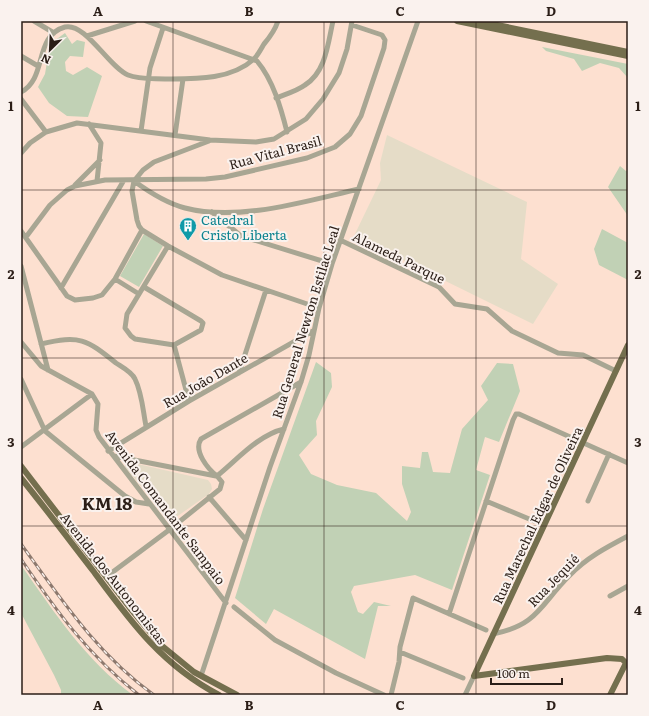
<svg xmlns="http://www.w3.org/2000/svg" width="649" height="716" font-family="Literata,serif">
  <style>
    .education { fill: #e5dcc7 }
    .green { fill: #c1d1b5 }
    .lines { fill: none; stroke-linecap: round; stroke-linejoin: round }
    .minor { stroke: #a8a693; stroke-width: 5 }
    .major { stroke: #746f4e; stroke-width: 6 }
    .rail-casing { stroke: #8d796e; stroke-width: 3 }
    .rail { stroke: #faf2ee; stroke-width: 1.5; stroke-dasharray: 4.5; stroke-linecap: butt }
    .grid { fill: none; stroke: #2b1e17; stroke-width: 1; stroke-opacity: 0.55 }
    .labels { text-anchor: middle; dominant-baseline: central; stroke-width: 4; stroke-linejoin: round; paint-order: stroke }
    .street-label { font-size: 13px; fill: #2b1e17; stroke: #faf2ee }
    .culture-label { font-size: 13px; fill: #0d838f; stroke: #faf2ee; text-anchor: start }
    .district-label { font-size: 17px; font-weight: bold; fill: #2b1e17; stroke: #faf2ee }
    .neatline { fill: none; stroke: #2b1e17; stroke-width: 1.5 }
    .grid-label { font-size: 13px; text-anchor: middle; font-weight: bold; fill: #2b1e17 }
  </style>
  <rect width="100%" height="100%" fill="#fde0d0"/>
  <path class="education" d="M387,135L527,202L521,259L558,284L533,324L354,236L381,180L380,163Z
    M129,462L208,480L211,484L212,489L209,494L172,520H169L125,467V463Z"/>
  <path class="green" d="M65,33L72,44L77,40L85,42L83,57L70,56L65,62L66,71L73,75L87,67L102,76L88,117L67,116L49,103L38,87L45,74L50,44Z
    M542,47L628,64V78L619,68L600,63L582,71L574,59L546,51Z
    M620,166L626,171L628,170V216L608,187Z
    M602,229L628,243V280L599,265L594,249Z
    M144,234L163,246L139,287L120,276Z
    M316,362L331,373L332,387L316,421L317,435L299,455L311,474L337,485L376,493L407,521L411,512L402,484V466L420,468L422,452H428L433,472L450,473L462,429L488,400L481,386L497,363L513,364L520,391L499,442L485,437L476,470L490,475L452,590L415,575L354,586L351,592L358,612L363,614L374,602L391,606H378L365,659L274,609L266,624L235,598L263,509Z
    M21,565C54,612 86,661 133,695H61V690L54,675L21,613Z"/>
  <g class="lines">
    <path class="minor" d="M34,21L54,33
      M146,21L257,61C273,80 281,108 287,132
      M87,36L135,21
      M21,56L38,66
      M21,92C48,78 33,36 65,27C85,22 109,67 128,75C140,80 155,78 167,79C195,79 231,80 254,59C258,55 261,49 264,44C270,37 275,30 278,21
      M276,98C286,94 297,91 305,85C326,72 328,43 333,21
      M21,99L46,132
      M89,124L101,143L97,181
      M141,131L150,68L163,28
      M175,135L183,79
      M209,141L154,162L143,170L134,181L132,191L137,220L139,226L142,230L168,246L222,275L319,308
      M21,153L30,143L46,132L77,123L210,140L256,142L274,139L306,119L323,99L339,73L347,49L352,21
      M134,181C149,192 166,203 185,208C239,222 306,201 359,189
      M75,185L100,160
      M212,212L241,236L332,264
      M21,231L67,296L75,300L93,298L102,295L115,279L142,230
      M26,237L50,205L67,190L75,186L105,180L206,179L225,177L307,158L335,147L350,134L361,116L384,48L385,40L382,35L352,25
      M340,240L439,287L455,304L487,309L512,331L558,353L583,355L616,371
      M168,246L127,314L125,328L131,336L135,339L174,345
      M21,266L48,370
      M115,279L139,294
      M144,287L201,321L203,323L201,330L174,345
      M61,288L124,180
      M21,342L41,366L92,394L98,404L96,430L99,437L226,603
      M41,344C80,335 86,339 116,363C122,367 132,372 135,379C142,393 143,411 146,426
      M174,345L189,401
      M239,373L266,290
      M21,379L45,431L125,496L136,502L149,504
      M21,447L92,394
      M108,451L189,401L313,331
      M114,456L216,476
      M217,476C208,469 193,451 201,439L301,382
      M209,497L246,540
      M486,501L534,521
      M588,501L609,454
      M106,577L169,530L220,489L222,482L217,476C237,460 258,435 284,429
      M610,596L628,586
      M234,607L275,640L336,673L384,695
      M449,614L513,420L516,414H519L628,463
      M493,634C538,625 540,605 569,576C586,558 607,547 628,536
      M400,652L463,678
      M201,676L270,467L301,382L309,355L319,308L332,264L418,21
      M391,695L399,662L400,647L413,598L486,630
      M465,695L474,676"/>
    <path class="major" d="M457,21L628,56
      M478,21L628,52
      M21,466L130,608L161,645L194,672L237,695
      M21,478C46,509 70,541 94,572C131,622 162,665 219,695
      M474,676L628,345
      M474,676L607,658L622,659L626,663L610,695"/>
    <g class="rail-casing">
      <path id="rail" d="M21,544C61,599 98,655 154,695
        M21,559C57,612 88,655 139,695"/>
    </g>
    <use href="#rail" class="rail"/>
  </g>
  <path class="grid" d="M173,21V695M324,21V695M476,21V695M21,190H628M21,358H628M21,526H628"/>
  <defs>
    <g id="building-pin" transform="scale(0.9)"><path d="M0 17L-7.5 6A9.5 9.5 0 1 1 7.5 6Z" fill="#0f9aa8" stroke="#faf2ee"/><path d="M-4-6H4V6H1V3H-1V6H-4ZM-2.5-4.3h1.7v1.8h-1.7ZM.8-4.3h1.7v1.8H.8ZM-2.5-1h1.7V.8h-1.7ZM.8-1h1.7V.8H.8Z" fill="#fff"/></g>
  </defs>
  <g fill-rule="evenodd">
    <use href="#building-pin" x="188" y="226"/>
  </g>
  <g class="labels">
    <g class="street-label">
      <text transform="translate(275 152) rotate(-15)">Rua Vital Brasil</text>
      <text transform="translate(399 257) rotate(26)">Alameda Parque</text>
      <text transform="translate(305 322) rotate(-73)">Rua General Newton Estilac Leal</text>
      <text transform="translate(205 380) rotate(-30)">Rua João Dante</text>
      <text transform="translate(166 507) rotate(53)">Avenida Comandante Sampaio</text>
      <text transform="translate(537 515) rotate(-65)">Rua Marechal Edgar de Oliveira</text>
      <text transform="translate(114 578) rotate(52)">Avenida dos Autonomistas</text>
      <text transform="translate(553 580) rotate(-46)">Rua Jequié</text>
    </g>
    <g class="culture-label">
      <text x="201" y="219">Catedral<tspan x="201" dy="15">Cristo Liberta</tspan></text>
    </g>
    <g class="district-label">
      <text x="107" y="502">KM 18</text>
    </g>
  </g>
  <rect width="649" height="716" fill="none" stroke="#faf2ee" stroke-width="44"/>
  <g transform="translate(50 50) rotate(204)" stroke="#faf2ee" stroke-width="3" paint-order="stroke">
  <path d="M0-3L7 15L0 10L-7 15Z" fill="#2b1e17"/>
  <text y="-6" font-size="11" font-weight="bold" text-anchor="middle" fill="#2b1e17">N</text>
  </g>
  <path d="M491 678v6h71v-6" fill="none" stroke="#2b1e17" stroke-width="2"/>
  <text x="497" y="678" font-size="12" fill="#2b1e17" stroke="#faf2ee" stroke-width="3" paint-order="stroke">100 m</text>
  <rect x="22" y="22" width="605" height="672" class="neatline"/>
  <g class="grid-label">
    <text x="98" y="16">A</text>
    <text x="249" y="16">B</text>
    <text x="400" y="16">C</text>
    <text x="551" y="16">D</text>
    <text x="11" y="111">1</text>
    <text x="638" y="111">1</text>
    <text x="11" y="279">2</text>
    <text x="638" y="279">2</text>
    <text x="11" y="447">3</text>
    <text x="638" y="447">3</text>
    <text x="11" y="615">4</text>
    <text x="638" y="615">4</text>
    <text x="98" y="710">A</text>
    <text x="249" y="710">B</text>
    <text x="400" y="710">C</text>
    <text x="551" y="710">D</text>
  </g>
</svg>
